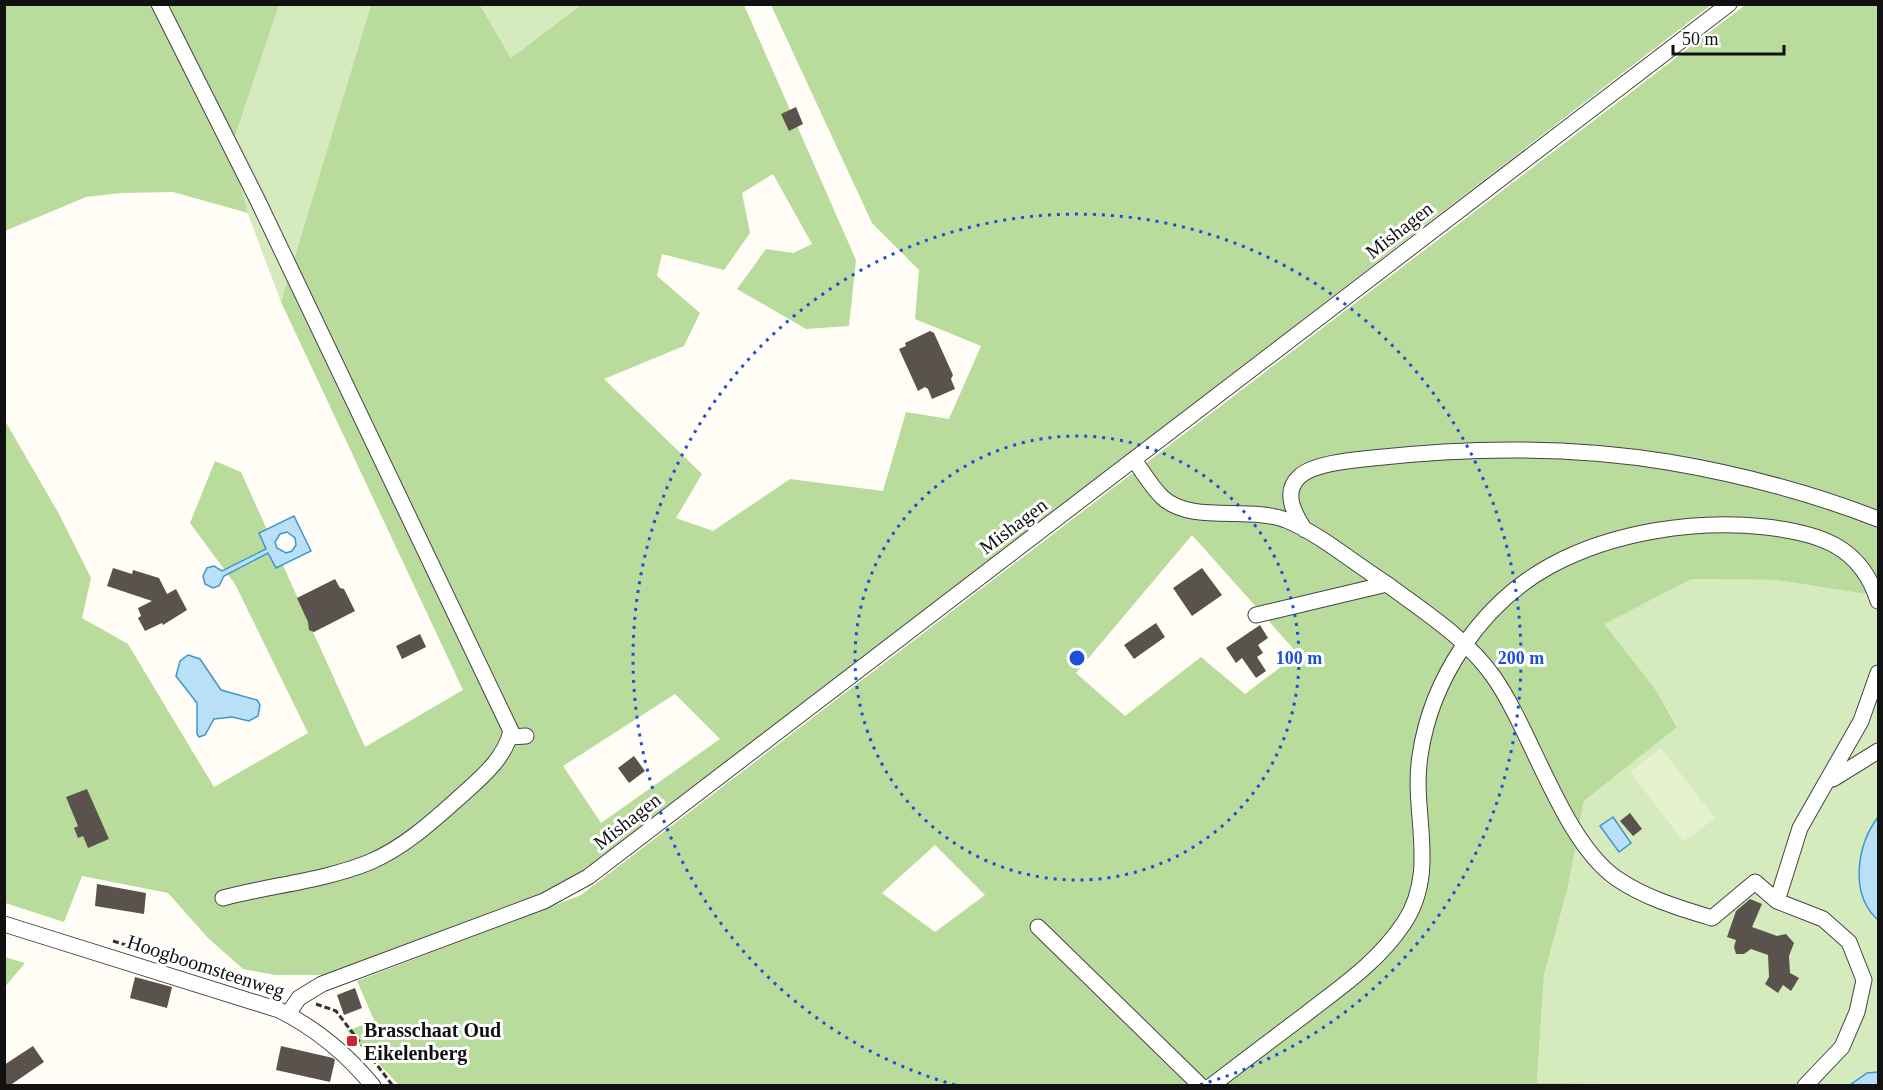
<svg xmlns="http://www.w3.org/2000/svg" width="1883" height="1090" font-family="'Times New Roman',serif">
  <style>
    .green { fill: #d5ebbd }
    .forest { fill: #b9dc9c; fill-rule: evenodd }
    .pitch { fill: #e6f2cf }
    .water { fill: #b9e0f7; stroke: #3f96cf; stroke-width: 1.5; fill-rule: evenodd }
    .building { fill: #5a524d }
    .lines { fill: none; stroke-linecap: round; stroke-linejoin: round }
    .minor-casing { stroke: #444; stroke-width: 17 }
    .path { stroke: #333; stroke-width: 3; stroke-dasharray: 6 3; stroke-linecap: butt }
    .minor { stroke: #fff; stroke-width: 15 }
    .ring { fill: none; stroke: #1d4ed8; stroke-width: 3; stroke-dasharray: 3 6 }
    .poi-dot { fill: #c4262e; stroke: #fff; stroke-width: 2 }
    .labels { text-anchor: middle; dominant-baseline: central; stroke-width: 6; stroke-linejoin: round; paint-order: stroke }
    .street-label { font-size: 20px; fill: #111; stroke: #fff }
    .poi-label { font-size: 20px; font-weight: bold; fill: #111; stroke: #fff; text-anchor: start }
    .centre { fill: #1d4ed8; stroke: #fff; stroke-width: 3 }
    .ring-label { font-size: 18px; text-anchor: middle; font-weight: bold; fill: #1d4ed8; stroke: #fff; stroke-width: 6; stroke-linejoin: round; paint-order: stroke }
  </style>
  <rect width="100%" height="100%" fill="#fffdf5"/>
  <path class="green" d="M279,5H371L281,302L248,214L231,150Z
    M480,5H581L511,58Z
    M1692,579L1777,580L1878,596V1085L1537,1084L1544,975L1568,887L1584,801L1677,726L1656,690L1603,624Z"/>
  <path class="forest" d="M5,5H279L231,149L248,213L173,192L121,193L86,197L5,231Z
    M371,5H480L511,58L581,5H744L856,260L849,326L806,329L737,289L766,249L793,253L812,244L773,174L742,193L750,233L724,270L662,254L657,276L700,313L684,346L604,379L702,474L676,518L713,531L790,479L883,491L906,412L949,419L981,346L915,319L919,270L872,223L771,5H1711L573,881L324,975H275L243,969L208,938L168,893L82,876L64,922L5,903L4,419L59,514L91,578L82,618L128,644L214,787L308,733L235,584L190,523L215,461L241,472L365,747L463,690L281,302ZM675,694L720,739L601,823L563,766Z
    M1745,5H1878V596L1777,580L1692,579L1604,624L1656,690L1677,727L1584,801L1568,887L1544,975L1537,1083L1677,1085L400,1086L347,1031L374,1020L357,981L581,895ZM1192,535L1298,654L1245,694L1201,657L1125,716L1076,673ZM935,845L985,895L935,932L882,893Z
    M5,957L25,963L5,987L4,957Z"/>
  <path class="pitch" d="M1661,748L1715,818L1684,842L1630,772Z"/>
  <path class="water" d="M294,516L311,551L276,568L268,553L224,576L219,586L213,588L205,584L203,576L207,568L214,566L222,571L266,549L259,533ZM287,532L295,538L296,545L292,551L286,553L277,548L275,542L280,534Z
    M188,655L200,659L221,690L257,700L260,705L258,716L249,721L232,717L214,719L205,735L199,737L197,734V703L176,676L180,661Z
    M1613,817L1631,843L1619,852L1600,826Z
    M1878,817V920C1849,894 1857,845 1878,817Z
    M1878,1072V1085H1850L1867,1073Z"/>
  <path class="building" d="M796,107L803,124L789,131L781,114Z
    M930,331L934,333L953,375L951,379L955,389L932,399L928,389L925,387L918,391L899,349L906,346L905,343Z
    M113,568L132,574L133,570L159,578L167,594L176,589L187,610L163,625L162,623L145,631L138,618L141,616L138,608L152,601L107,586Z
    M1202,568L1222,595L1192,616L1173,588Z
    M335,579L340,588L344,589L355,611L314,632L309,630L308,622L297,598Z
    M1156,623L1165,637L1134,659L1124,645Z
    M1260,625L1268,638L1258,645L1263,653L1257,657L1266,671L1256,678L1242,658L1236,663L1226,648Z
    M420,634L426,647L402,659L396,646Z
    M634,756L645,771L629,783L618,768Z
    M87,789L109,839L88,848L83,836L78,838L74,828L78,826L66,797Z
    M1630,813L1642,829L1633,836L1620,821Z
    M97,884L146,893L144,914L95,906Z
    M1750,899L1762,904L1752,927L1777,936L1786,934L1794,943L1789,956L1790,973L1799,978L1791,991L1783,985L1778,993L1765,984L1769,977L1768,955L1751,949L1744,954H1736L1734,947L1736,940L1727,937L1736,911Z
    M135,977L172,987L167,1008L130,998Z
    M355,988L362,1008L344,1015L337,995Z
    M33,1046L44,1062L9,1086H4V1065Z
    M281,1046L333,1058L335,1060L330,1082L276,1070Z"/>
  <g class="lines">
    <g class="minor-casing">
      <path id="minor" d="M159,4L258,201L511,731C505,758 482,777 462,795C434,820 405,847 370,862C323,881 272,885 223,898
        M1134,460C1143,472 1151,486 1162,497C1190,524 1249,506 1286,520C1320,534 1355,564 1387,584
        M1305,530C1295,515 1282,493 1299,477C1313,463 1354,460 1373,458C1471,447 1570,446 1668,462C1739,474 1811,493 1878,519
        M1256,615L1387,584C1424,612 1465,637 1493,676C1532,731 1562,840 1616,878C1645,898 1679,908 1712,918L1755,882L1777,901L1823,919L1849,942L1864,980L1857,1012L1842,1047L1805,1086
        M510,737L526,736
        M1833,779L1878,751
        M1777,901L1800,828L1861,721L1878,673
        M4,924L279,1010C317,1029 346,1053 373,1086
        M1038,927L1201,1086
        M288,1014L299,998L322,984L544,901L588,877L1729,4
        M1211,1086C1242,1062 1274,1038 1306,1014C1342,986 1378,962 1404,923C1439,870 1411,813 1420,756C1431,679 1481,604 1550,566C1612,532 1696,519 1766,527C1819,533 1861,546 1878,601"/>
    </g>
    <path class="path" d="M113,941L284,994
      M316,1004L336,1011L393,1086"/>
    <use href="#minor" class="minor"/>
  </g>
  <g class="ring">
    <circle cx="1077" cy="658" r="222"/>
    <path d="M955 1085A444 444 0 1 1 1199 1085"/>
  </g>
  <rect class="poi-dot" x="346" y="1035" width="12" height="12" rx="3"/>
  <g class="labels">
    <g class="street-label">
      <text transform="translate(1399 230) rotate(-38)">Mishagen</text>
      <text transform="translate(1013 526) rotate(-37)">Mishagen</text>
      <text transform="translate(627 821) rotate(-38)">Mishagen</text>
      <text transform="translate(206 966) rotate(18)">Hoogboomsteenweg</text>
    </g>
    <g class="poi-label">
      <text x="364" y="1030">Brasschaat Oud<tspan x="364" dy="23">Eikelenberg</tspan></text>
    </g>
  </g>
  <circle cx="1077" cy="658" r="9" class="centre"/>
  <g class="ring-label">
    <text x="1299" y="664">100 m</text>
    <text x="1521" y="664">200 m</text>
  </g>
  <rect width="1883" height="1090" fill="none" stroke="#111111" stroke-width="12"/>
  <path d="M1673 45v9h111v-9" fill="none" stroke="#111111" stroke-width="3"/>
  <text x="1682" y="45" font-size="18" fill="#111111" stroke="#ffffff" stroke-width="4.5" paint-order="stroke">50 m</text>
</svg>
